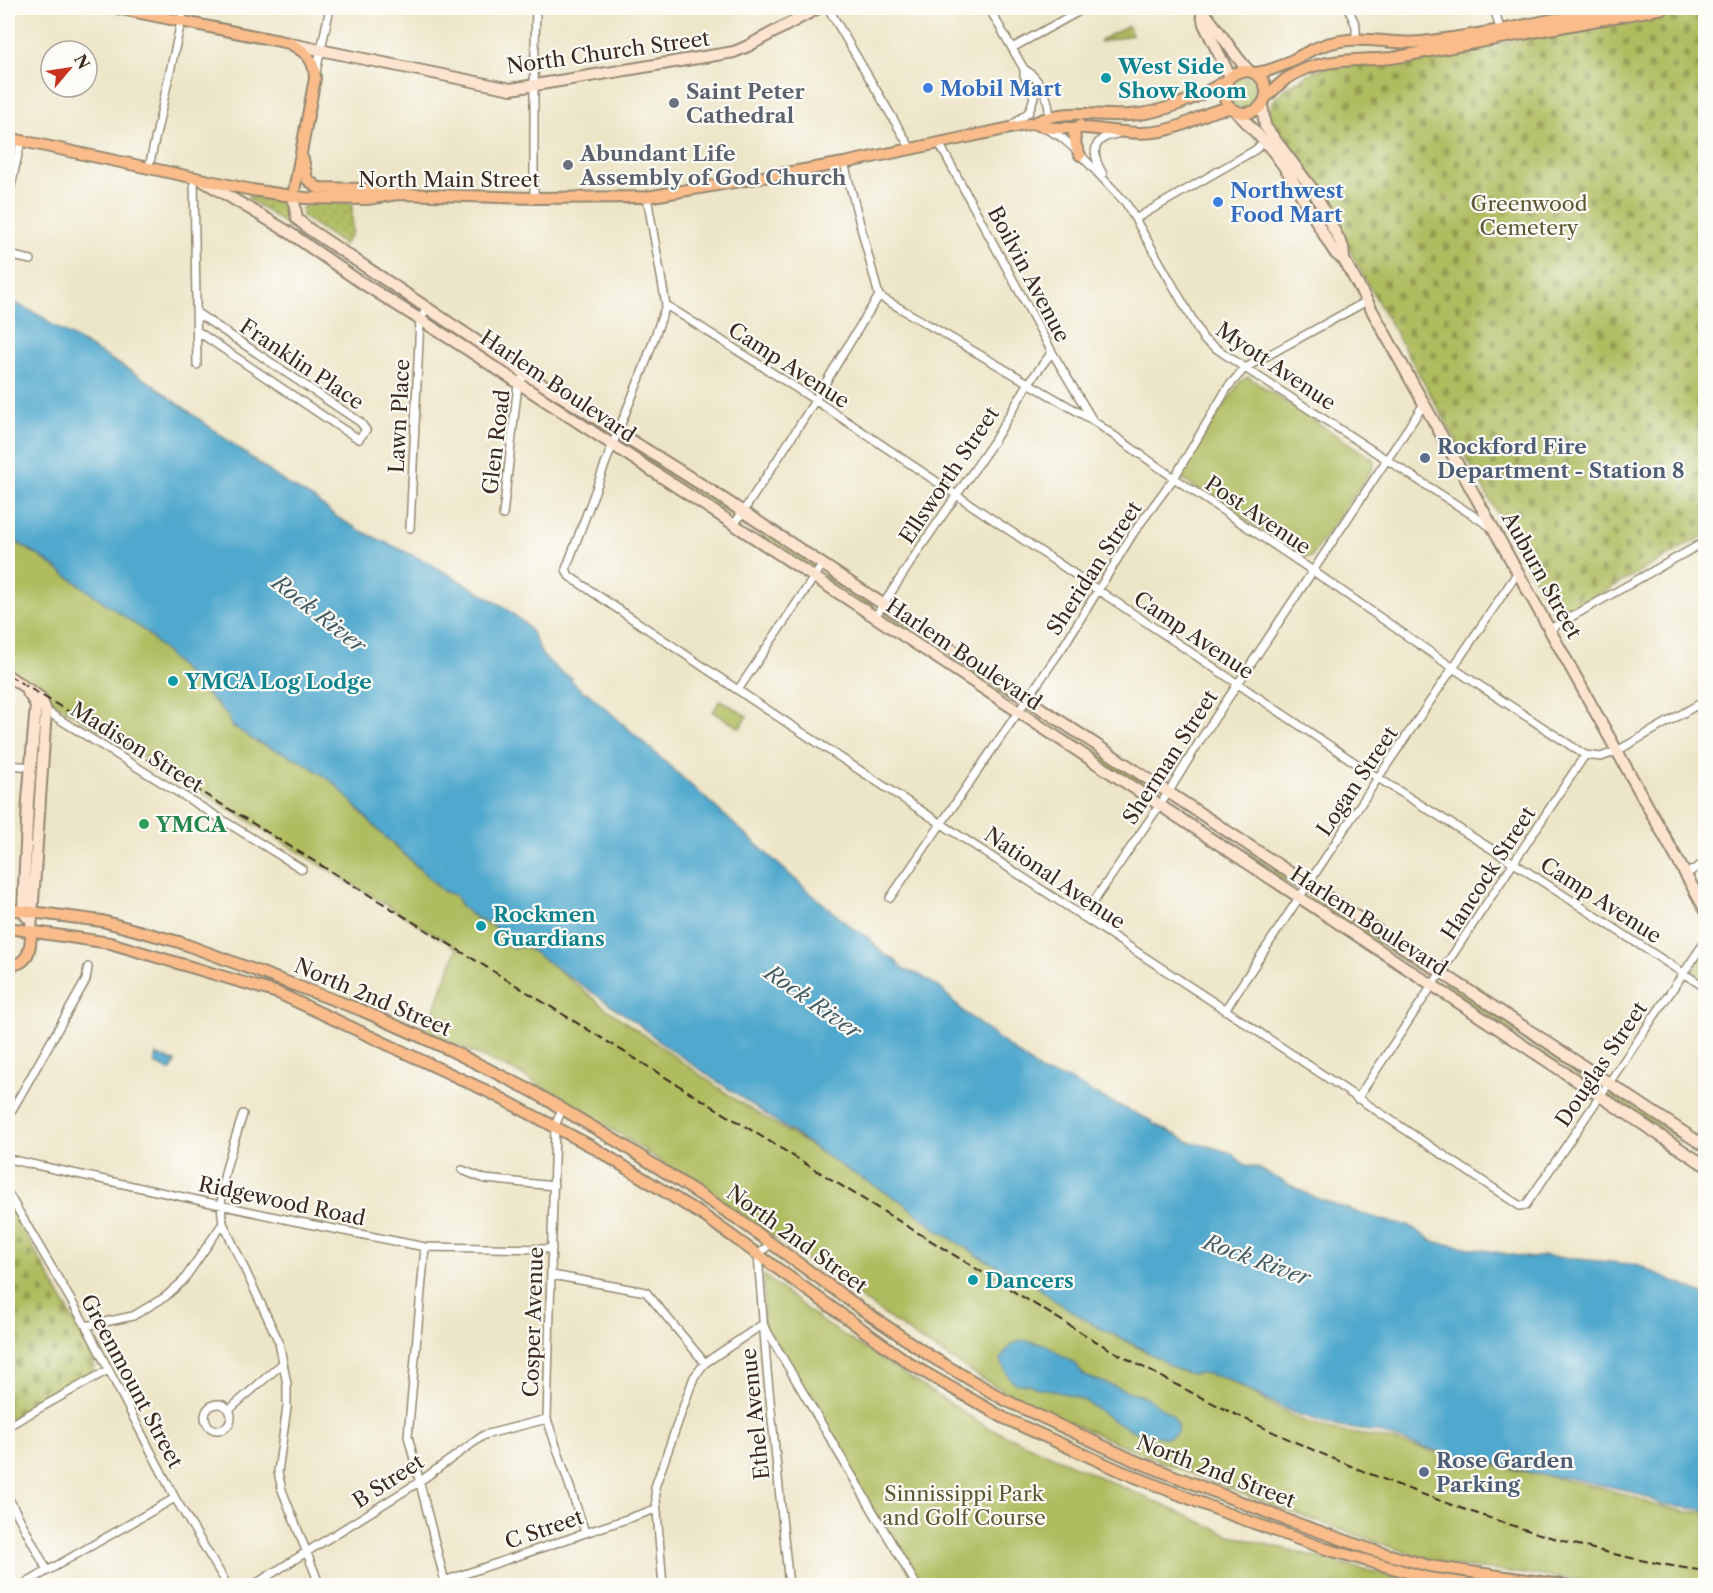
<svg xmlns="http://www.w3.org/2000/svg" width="1713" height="1593" font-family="'Libre Caslon Text',serif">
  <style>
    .grass { fill: url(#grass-dots); stroke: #75733e; stroke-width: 1.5 }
    .cemetery { fill: url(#cemetery-stones); stroke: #75733e; stroke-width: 1.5 }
    .green { fill: #afbc5f; stroke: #75733e; stroke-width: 1.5 }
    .water { fill: #50a8cd; stroke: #466976; stroke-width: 1.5 }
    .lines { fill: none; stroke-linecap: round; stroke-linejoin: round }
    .street-casing { stroke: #948872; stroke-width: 10 }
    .secondary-casing { stroke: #948872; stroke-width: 14 }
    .primary-casing { stroke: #948872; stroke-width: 14 }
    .street { stroke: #fff; stroke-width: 7 }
    .secondary { stroke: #fde4d0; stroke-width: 10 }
    .primary { stroke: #f9bc8a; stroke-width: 10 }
    .rail { stroke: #3b2a1e; stroke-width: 2; stroke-dasharray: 9 4.5; stroke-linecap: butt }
    .culture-dot { fill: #0f9aa8; stroke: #fdfcf7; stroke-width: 2 }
    .shop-dot { fill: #3f7fe0; stroke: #fdfcf7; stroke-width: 2 }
    .worship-dot { fill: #6b7280; stroke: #fdfcf7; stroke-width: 2 }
    .service-dot { fill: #5c6f8a; stroke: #fdfcf7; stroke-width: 2 }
    .leisure-dot { fill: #2e9e5b; stroke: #fdfcf7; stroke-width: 2 }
    .labels { text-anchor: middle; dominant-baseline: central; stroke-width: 4.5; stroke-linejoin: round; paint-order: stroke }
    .street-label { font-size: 21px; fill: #3b2a1e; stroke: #fdfcf7 }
    .culture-label { font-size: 21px; font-weight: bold; fill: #0d838f; stroke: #fdfcf7; text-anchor: start }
    .shop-label { font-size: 21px; font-weight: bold; fill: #366cbe; stroke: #fdfcf7; text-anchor: start }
    .worship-label { font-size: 21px; font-weight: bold; fill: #5b616d; stroke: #fdfcf7; text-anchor: start }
    .park-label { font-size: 21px; fill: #5e5632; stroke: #fdfcf7 }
    .service-label { font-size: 21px; font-weight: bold; fill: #4e5e75; stroke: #fdfcf7; text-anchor: start }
    .leisure-label { font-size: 21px; font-weight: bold; fill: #27864d; stroke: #fdfcf7; text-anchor: start }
    .water-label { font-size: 22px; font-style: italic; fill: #435c64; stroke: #fdfcf7 }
  </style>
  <defs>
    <pattern id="grass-dots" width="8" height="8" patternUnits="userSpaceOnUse" patternTransform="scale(1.5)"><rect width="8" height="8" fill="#afbc5f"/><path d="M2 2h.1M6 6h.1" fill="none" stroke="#90994e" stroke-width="1.8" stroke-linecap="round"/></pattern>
    <pattern id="cemetery-stones" width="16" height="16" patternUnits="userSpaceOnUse" patternTransform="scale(1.5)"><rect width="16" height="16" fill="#afbc5f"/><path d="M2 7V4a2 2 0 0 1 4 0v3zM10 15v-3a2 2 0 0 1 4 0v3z" fill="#90994e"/></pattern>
  </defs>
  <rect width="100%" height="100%" fill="#fdfcf7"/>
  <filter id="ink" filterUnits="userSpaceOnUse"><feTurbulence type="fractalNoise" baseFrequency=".0167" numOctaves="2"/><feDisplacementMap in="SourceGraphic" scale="12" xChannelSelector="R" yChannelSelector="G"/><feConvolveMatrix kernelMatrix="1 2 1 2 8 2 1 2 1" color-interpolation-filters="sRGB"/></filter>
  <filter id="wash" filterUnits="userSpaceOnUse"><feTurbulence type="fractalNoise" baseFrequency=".008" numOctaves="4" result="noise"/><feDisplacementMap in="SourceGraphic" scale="24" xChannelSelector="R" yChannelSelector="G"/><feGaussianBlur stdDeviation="1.35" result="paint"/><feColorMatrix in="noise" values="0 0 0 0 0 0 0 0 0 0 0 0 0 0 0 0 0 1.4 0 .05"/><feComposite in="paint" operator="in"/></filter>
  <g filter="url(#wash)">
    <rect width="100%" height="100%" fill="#ede5c7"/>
    <path class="grass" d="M1128,26L1132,35L1100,42V40Z
      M1228 92a16 16 0 1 1 32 0a16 16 0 1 1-32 0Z
      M248,196L285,201L291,217L289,222L284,223L248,198Z
      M312,203H352V232L344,245L302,216V208Z
      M297,227H300L383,284L380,285L297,231Z
      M432,316L520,375L517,376L432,321Z
      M531,381L607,430L608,433L606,435L531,385Z
      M623,440L732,510V514L730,515L623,446L621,444Z
      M746,520L813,564V568L811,569L744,526L742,523Z
      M824,574H827L874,605L873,608L871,609L824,578Z
      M887,614L1015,697L1016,701L1014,703L884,617Z
      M1028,707L1156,791V795L1154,796L1025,711Z
      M1169,800L1297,884L1298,888L1296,889L1167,803Z
      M1311,893L1432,972V976L1428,977L1309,897Z
      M1705,947V980L1692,969Z
      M1445,982L1598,1081L1599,1085L1594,1086L1443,987V983Z
      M1612,1092L1705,1153V1156L1612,1098L1610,1094Z"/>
    <path class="cemetery" d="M1686,8H1705V535L1559,617L1555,615L1364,277L1314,184L1270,122V107L1276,97L1287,87L1314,71L1329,67L1398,62Z
      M8,1202L96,1361L91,1374L8,1420Z"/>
    <path class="green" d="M1248,377L1374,460L1373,468L1311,557H1305L1183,480L1181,471L1240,382Z
      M8,537L38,555L146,632L228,716L230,723L255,741L301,760L333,782L382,834L443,891L455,895L462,907L481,921L494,926L507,944L512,947H526L551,964L603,1006L739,1102L901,1201L939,1231L984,1259L1025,1278L1094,1325L1129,1343L1191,1374L1203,1373L1225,1378L1298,1419L1336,1431L1377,1437L1471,1461L1599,1487L1636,1498L1654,1505L1685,1512H1705V1585H1622L1454,1566L1405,1552L1279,1508L1162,1462L1040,1410L988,1382L919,1339L722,1201L599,1121L524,1076L426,1031L457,948L52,701L8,676Z
      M720,700L747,716L740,728L713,712Z
      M764,1275L820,1320L985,1426L1230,1535L1426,1585H917L763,1324Z"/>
    <path class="water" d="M8,300L43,317L51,324L149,382L284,482L314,499L335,516L359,530L429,563L503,606L524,623L532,633L542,655L560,672L572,678L571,680L584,693L586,692L603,706L807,890L852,928L869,938L884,955L893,958L904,970L918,974L940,988L965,1013L1044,1074C1066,1076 1081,1087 1101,1097C1118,1105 1135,1113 1152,1121V1123L1192,1143L1208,1146L1231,1153L1245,1165L1256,1167L1311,1196L1359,1213L1397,1224L1408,1225L1434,1242L1531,1258L1544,1256L1631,1264L1640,1266L1705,1295V1510L1663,1505L1649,1498L1626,1490L1569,1478L1546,1476L1422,1447L1377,1432L1340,1427L1294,1413L1225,1378L1203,1373L1191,1374L1176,1369L1141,1348L1094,1325L1054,1300L1035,1285L984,1259L939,1231L901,1201L846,1169L664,1045L637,1023L526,947H512L507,944L494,926L473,916L462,907L455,895L443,891L399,849L382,834L333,782L300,760L255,741L235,727L233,728L228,716L146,632L38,555L8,537Z
      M157,1055L175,1062L171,1071L154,1064Z
      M1021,1340L1046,1345L1075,1364L1085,1376L1147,1398L1172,1415L1178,1425L1177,1432L1168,1438L1138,1433L1116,1422L1083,1400L1069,1395L1047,1389H1038L1029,1384H1016L1010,1379L1002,1364L1001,1358L1009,1347Z"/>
  </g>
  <g filter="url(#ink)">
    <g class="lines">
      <g class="street-casing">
        <path id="street" d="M828,8L911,149
          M989,8L1024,69V75L1034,97L1029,112L1011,126
          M1348,8L1356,26V40
          M1494,8L1500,29
          M1012,48L1085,8
          M1024,69C1039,77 1050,99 1049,115
          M316,72L330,8
          M1048,130L1061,137L1076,150L1126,203L1204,340L1245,368L1491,527
          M939,143L1052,352L1092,419
          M149,167L184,8
          M1103,174C1091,154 1091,138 1117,134
          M194,177L197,365
          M647,197L666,305L643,370L612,446L566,569L569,576L757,703L1221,1007L1520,1206L1526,1205L1706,940
          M534,198V86L536,8
          M8,200L21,141
          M1135,219L1255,150L1264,142
          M8,255L31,260
          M879,296L1092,420L1174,478L1313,571L1453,668L1585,755L1601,757L1617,751L1706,700
          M666,305L815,400L1378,778L1514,863L1706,988
          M197,313L360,422L366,430L359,439L341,428L197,331
          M503,515L518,384L526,374
          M734,525C761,484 789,443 814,402C836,366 856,331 879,296L844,163
          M410,528L420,320L427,308
          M875,617L918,551L994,441L1028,384L1052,352
          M1550,629L1706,541
          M738,690L823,564
          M46,711L302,869
          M8,765L32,767
          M1686,874L1706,862
          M890,898L1063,647L1134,532L1174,478L1228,387L1245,368L1367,301
          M1083,917L1168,793L1201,739L1424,404
          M1225,1010L1378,778L1518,572
          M1357,1099L1585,755
          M562,1109L555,1126L547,1419L585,1532
          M243,1114C232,1150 216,1185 223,1223L279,1342L287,1384V1407L278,1472L282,1490L320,1586
          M8,1117L86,980L88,967
          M8,1159L294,1221L425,1247L552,1249
          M462,1170L485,1179L554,1186
          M8,1193L86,1326L175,1498L228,1586
          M771,1243L758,1255L767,1370L789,1586
          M425,1247L408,1436L446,1586
          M552,1275L646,1292L705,1363
          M86,1326L133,1316L165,1297L183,1281L223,1223
          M764,1326L917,1586
          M205 1417a13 13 0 1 1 26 0a13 13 0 1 1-26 0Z
          M230,1409L283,1363
          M8,1426L108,1370
          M8,1497L47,1570
          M444,1581L656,1509
          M21,1586L175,1498
          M252,1586L419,1482L484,1435L547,1419
          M663,1586L655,1487L694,1377L705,1363L763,1324"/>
      </g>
      <g class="secondary-casing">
        <path id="secondary" d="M1200,8C1218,27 1230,51 1249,71
          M1201,9L1204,24L1230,76
          M291,44L511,89L734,52L748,46L818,8
          M1262,104L1265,126L1313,190L1343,247L1344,260
          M1236,111L1272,150L1288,172L1330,245L1336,254L1344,260L1706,911
          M203,181L287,231L356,279L465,348L875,617L1706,1166
          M293,196L297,219L309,229L526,374L710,490L1706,1147
          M8,676L41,698L46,711L31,931
          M27,691L36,705L28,800L23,910L27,917"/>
      </g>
      <g class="primary-casing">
        <path id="primary" d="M116,8L289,43C306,52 314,58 315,78L293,196
          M1224 92a21 21 0 1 1 42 0a21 21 0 1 1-42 0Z
          M1256,73C1288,69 1307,46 1340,41C1365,36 1395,45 1422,42C1485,35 1548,20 1610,8
          M1265,98C1272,92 1279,84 1286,79C1318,57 1356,61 1392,58L1664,8
          M1034,123C1049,131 1066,127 1083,128C1117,130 1145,139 1179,126C1199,119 1208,110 1231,108
          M8,138L252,190L305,198L367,199L397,194L534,198L647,197L844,163L1034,123C1066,107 1095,117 1129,115C1165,113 1197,98 1227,80
          M1080,155L1076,146L1074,133L1080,125
          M303,159L307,179L318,188L365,189L384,192
          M8,909L102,921L179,942L361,1010L448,1049L532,1091L623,1145L735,1217L860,1308L930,1356L1003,1399L1133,1460L1287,1520L1372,1550L1429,1566L1570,1586
          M8,928L110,943L278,993L491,1093L591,1146L704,1216L912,1365L1004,1418L1123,1472L1226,1513L1326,1549L1428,1578L1483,1586
          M8,964C29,967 31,947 31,931"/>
      </g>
      <use href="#street" class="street"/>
      <use href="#secondary" class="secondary"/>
      <use href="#primary" class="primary"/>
      <path class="rail" d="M8,675L249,821L1006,1287C1047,1311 1086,1337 1128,1359C1238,1419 1353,1471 1472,1512C1548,1538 1626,1561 1706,1571"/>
    </g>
  </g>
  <g class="culture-dot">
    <circle cx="1106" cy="78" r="6"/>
    <circle cx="173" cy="681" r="6"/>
    <circle cx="481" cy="926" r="6"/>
    <circle cx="973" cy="1280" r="6"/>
  </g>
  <g class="shop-dot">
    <circle cx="928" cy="88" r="6"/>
    <circle cx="1218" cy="202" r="6"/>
  </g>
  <g class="worship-dot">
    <circle cx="674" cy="103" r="6"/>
    <circle cx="568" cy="165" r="6"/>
  </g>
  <g class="service-dot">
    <circle cx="1425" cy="458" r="6"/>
    <circle cx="1424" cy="1472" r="6"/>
  </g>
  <circle class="leisure-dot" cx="144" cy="824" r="6"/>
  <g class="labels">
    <g class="street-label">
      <text transform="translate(608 52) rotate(-8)">North Church Street</text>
      <text x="449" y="179">North Main Street</text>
      <text transform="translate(1029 274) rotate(62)">Boilvin Avenue</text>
      <text transform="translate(302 364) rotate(34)">Franklin Place</text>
      <text transform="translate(789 365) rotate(33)">Camp Avenue</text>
      <text transform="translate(1276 366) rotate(34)">Myott Avenue</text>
      <text transform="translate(558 386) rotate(34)">Harlem Boulevard</text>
      <text transform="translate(399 416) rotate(-87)">Lawn Place</text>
      <text transform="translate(496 442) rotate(-83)">Glen Road</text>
      <text transform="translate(949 475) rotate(-56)">Ellsworth Street</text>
      <text transform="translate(1258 515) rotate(34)">Post Avenue</text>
      <text transform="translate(1094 568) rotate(-57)">Sheridan Street</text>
      <text transform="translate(1542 575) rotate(61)">Auburn Street</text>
      <text transform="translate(1194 635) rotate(34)">Camp Avenue</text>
      <text transform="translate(964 654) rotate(34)">Harlem Boulevard</text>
      <text transform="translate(137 747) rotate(32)">Madison Street</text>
      <text transform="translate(1170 757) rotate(-57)">Sherman Street</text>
      <text transform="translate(1357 781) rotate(-56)">Logan Street</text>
      <text transform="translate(1488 873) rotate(-57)">Hancock Street</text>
      <text transform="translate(1055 878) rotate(34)">National Avenue</text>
      <text transform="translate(1601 900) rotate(33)">Camp Avenue</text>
      <text transform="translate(1369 921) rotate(33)">Harlem Boulevard</text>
      <text transform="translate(373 997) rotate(23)">North 2nd Street</text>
      <text transform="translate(1601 1064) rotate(-56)">Douglas Street</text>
      <text transform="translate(282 1201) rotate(12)">Ridgewood Road</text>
      <text transform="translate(797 1239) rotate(36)">North 2nd Street</text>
      <text transform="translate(533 1322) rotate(-88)">Cosper Avenue</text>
      <text transform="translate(132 1381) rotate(62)">Greenmount Street</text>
      <text transform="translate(755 1414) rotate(-96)">Ethel Avenue</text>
      <text transform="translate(1216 1471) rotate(21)">North 2nd Street</text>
      <text transform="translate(388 1481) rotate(-33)">B Street</text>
      <text transform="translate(544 1529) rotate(-19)">C Street</text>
    </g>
    <g class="culture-label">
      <text x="1118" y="66">West Side<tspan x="1118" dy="24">Show Room</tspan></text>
      <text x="185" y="681">YMCA Log Lodge</text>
      <text x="493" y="914">Rockmen<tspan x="493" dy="24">Guardians</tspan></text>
      <text x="985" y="1280">Dancers</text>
    </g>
    <g class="shop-label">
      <text x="940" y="88">Mobil Mart</text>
      <text x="1230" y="190">Northwest<tspan x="1230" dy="24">Food Mart</tspan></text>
    </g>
    <g class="worship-label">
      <text x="686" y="91">Saint Peter<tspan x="686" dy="24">Cathedral</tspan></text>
      <text x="580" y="153">Abundant Life<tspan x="580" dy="24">Assembly of God Church</tspan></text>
    </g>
    <g class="park-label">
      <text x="1529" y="203">Greenwood<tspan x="1529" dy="24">Cemetery</tspan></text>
      <text x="964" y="1493">Sinnissippi Park<tspan x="964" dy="24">and Golf Course</tspan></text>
    </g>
    <g class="service-label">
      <text x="1437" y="446">Rockford Fire<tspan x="1437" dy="24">Department - Station 8</tspan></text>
      <text x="1436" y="1460">Rose Garden<tspan x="1436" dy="24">Parking</tspan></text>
    </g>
    <g class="leisure-label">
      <text x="156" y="824">YMCA</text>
    </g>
    <g class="water-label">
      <text transform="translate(319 614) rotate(38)">Rock River</text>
      <text transform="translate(813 1002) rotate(35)">Rock River</text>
      <text transform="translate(1257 1260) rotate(20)">Rock River</text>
    </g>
  </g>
  <rect width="1713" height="1593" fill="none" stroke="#fdfcf7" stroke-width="30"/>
  <g transform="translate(69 69) rotate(61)"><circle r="28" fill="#fdfcf7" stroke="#afa8a0" stroke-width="1.5"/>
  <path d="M0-4.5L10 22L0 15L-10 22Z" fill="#c8321e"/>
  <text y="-9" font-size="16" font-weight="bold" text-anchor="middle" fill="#3b2a1e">N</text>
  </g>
</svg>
